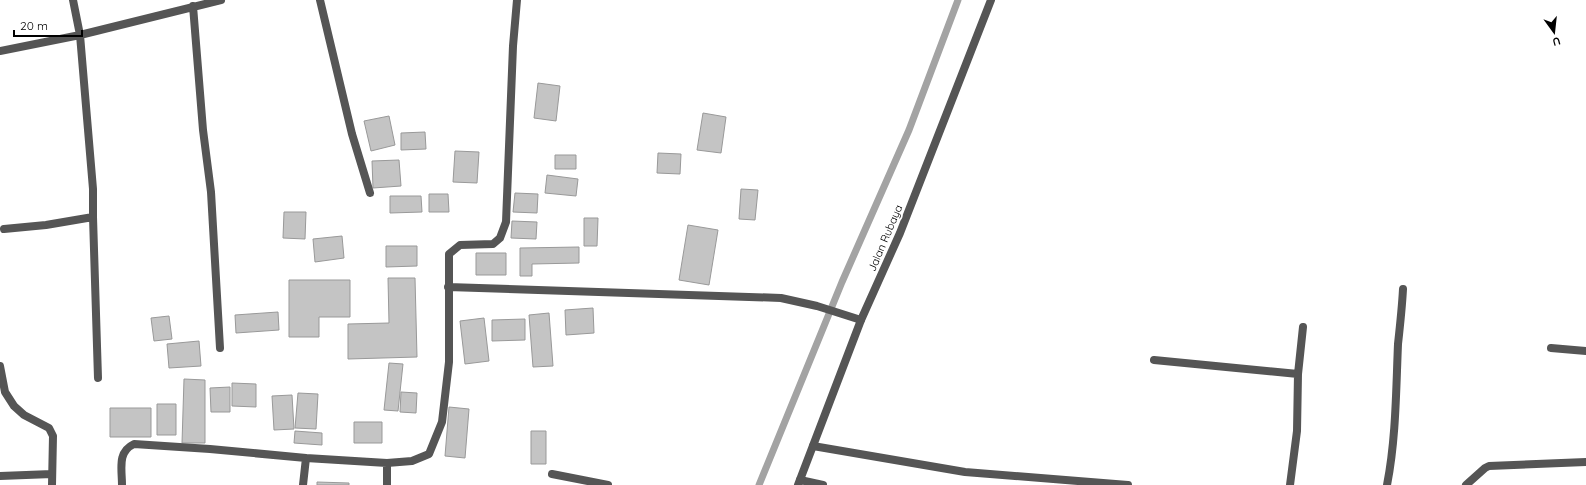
<svg xmlns="http://www.w3.org/2000/svg" width="1586" height="485" font-family="Quicksand,sans-serif">
  <style>
    .lines { fill: none; stroke-linecap: round; stroke-linejoin: round }
    .stream { stroke: #a3a3a3; stroke-width: 7 }
    .building { fill: #c4c4c4; stroke: #999 }
    .minor { stroke: #555; stroke-width: 8 }
    .tertiary { stroke: #555; stroke-width: 8 }
    .labels { text-anchor: middle; dominant-baseline: central; stroke-width: 3.5; stroke-linejoin: round; paint-order: stroke }
    .street-label { font-size: 11px; fill: #000; stroke: #fff }
  </style>
  <rect width="100%" height="100%" fill="#fff"/>
  <g class="lines">
    <path class="stream" d="M759,485L842,282L909,130L958,0"/>
  </g>
  <path class="building" d="M538,83L560,86L556,121L534,118Z
    M703,113L726,117L721,153L697,150Z
    M389,116L395,145L371,151L364,121Z
    M425,132L426,149L401,150V133Z
    M455,151L479,152L477,183L453,182Z
    M658,153L681,154L680,174L657,173Z
    M555,155H576V169H555Z
    M399,160L401,186L373,188L372,161Z
    M547,175L578,179L576,196L545,193Z
    M741,189L758,190L755,220L739,219Z
    M515,193L538,194L537,213L513,212Z
    M429,194H448L449,212H429Z
    M390,196H421L422,212L390,213Z
    M284,212H306L305,239L283,238Z
    M584,218H598L597,246H584Z
    M512,221L537,222L536,239L511,238Z
    M688,225L718,230L709,285L679,280Z
    M342,236L344,258L315,262L313,239Z
    M386,246H417V266L386,267Z
    M579,247V263L532,264V276H520V248Z
    M476,253H506V275H476Z
    M388,278H415L417,357L348,359V324L389,323Z
    M289,280H350V317H319V337H289Z
    M593,308L594,333L566,335L565,310Z
    M278,312L279,330L236,333L235,315Z
    M549,313L553,366L533,367L529,315Z
    M169,316L172,339L154,341L151,318Z
    M484,318L489,361L465,364L460,321Z
    M525,319V340L492,341V320Z
    M199,341L201,366L169,368L167,344Z
    M389,363L403,364L398,411L384,410Z
    M184,379L205,380V443H182Z
    M232,383L256,384V407L232,406Z
    M230,387V412H211L210,388Z
    M401,392L417,393L416,413L400,412Z
    M298,393L318,394L316,429L295,428Z
    M292,395L294,429L274,430L272,396Z
    M157,404H176V435H157Z
    M449,407L469,409L465,458L445,456Z
    M110,408H151V437H110Z
    M354,422H382V443H354Z
    M295,431L322,433V445L294,443Z
    M531,431H546V464H531Z
    M317,482L349,483V485H317Z"/>
  <g class="lines">
    <path class="minor" d="M320,0L352,134L370,193
      M193,6L203,130L211,192L220,348
      M0,51L80,35L221,0
      M93,217L98,378
      M4,229L46,225L93,217V189L80,35L73,0
      M448,287L781,298L817,306L861,320
      M1551,348L1586,351
      M1154,360L1298,374
      M0,366L5,392L14,406L24,415L49,428L53,436L52,485
      M813,446L965,472L1128,485
      M387,463V485
      M552,474L608,485
      M0,476L52,474
      M800,480L823,485
      M122,485C122,469 117,452 134,444L210,449L306,458L387,463L412,461L429,454L442,422L449,362V254L460,245L493,244L500,238L506,222L513,46L517,0
      M303,485L306,458
      M1290,485L1297,431L1298,374L1303,327
      M1387,485C1396,439 1396,391 1398,344C1400,326 1402,308 1403,289
      M1466,485L1485,468L1489,466L1586,462"/>
    <path class="tertiary" d="M798,485L861,320L900,233L991,0"/>
  </g>
  <g class="labels">
    <g class="street-label">
      <text transform="translate(885 238) rotate(-67)">Jalan Rubaya</text>
    </g>
  </g>
  <g transform="translate(1554 32) rotate(165)" stroke="#ffffff" stroke-width="3" paint-order="stroke">
  <path d="M0-3L7 15L0 10L-7 15Z" fill="#000000"/>
  <text y="-6" font-size="11" font-weight="bold" text-anchor="middle" fill="#000000">U</text>
  </g>
  <path d="M14 30v6h68v-6" fill="none" stroke="#000000" stroke-width="2"/>
  <text x="20" y="30" font-size="12" fill="#000000" stroke="#ffffff" stroke-width="3" paint-order="stroke">20 m</text>
</svg>
